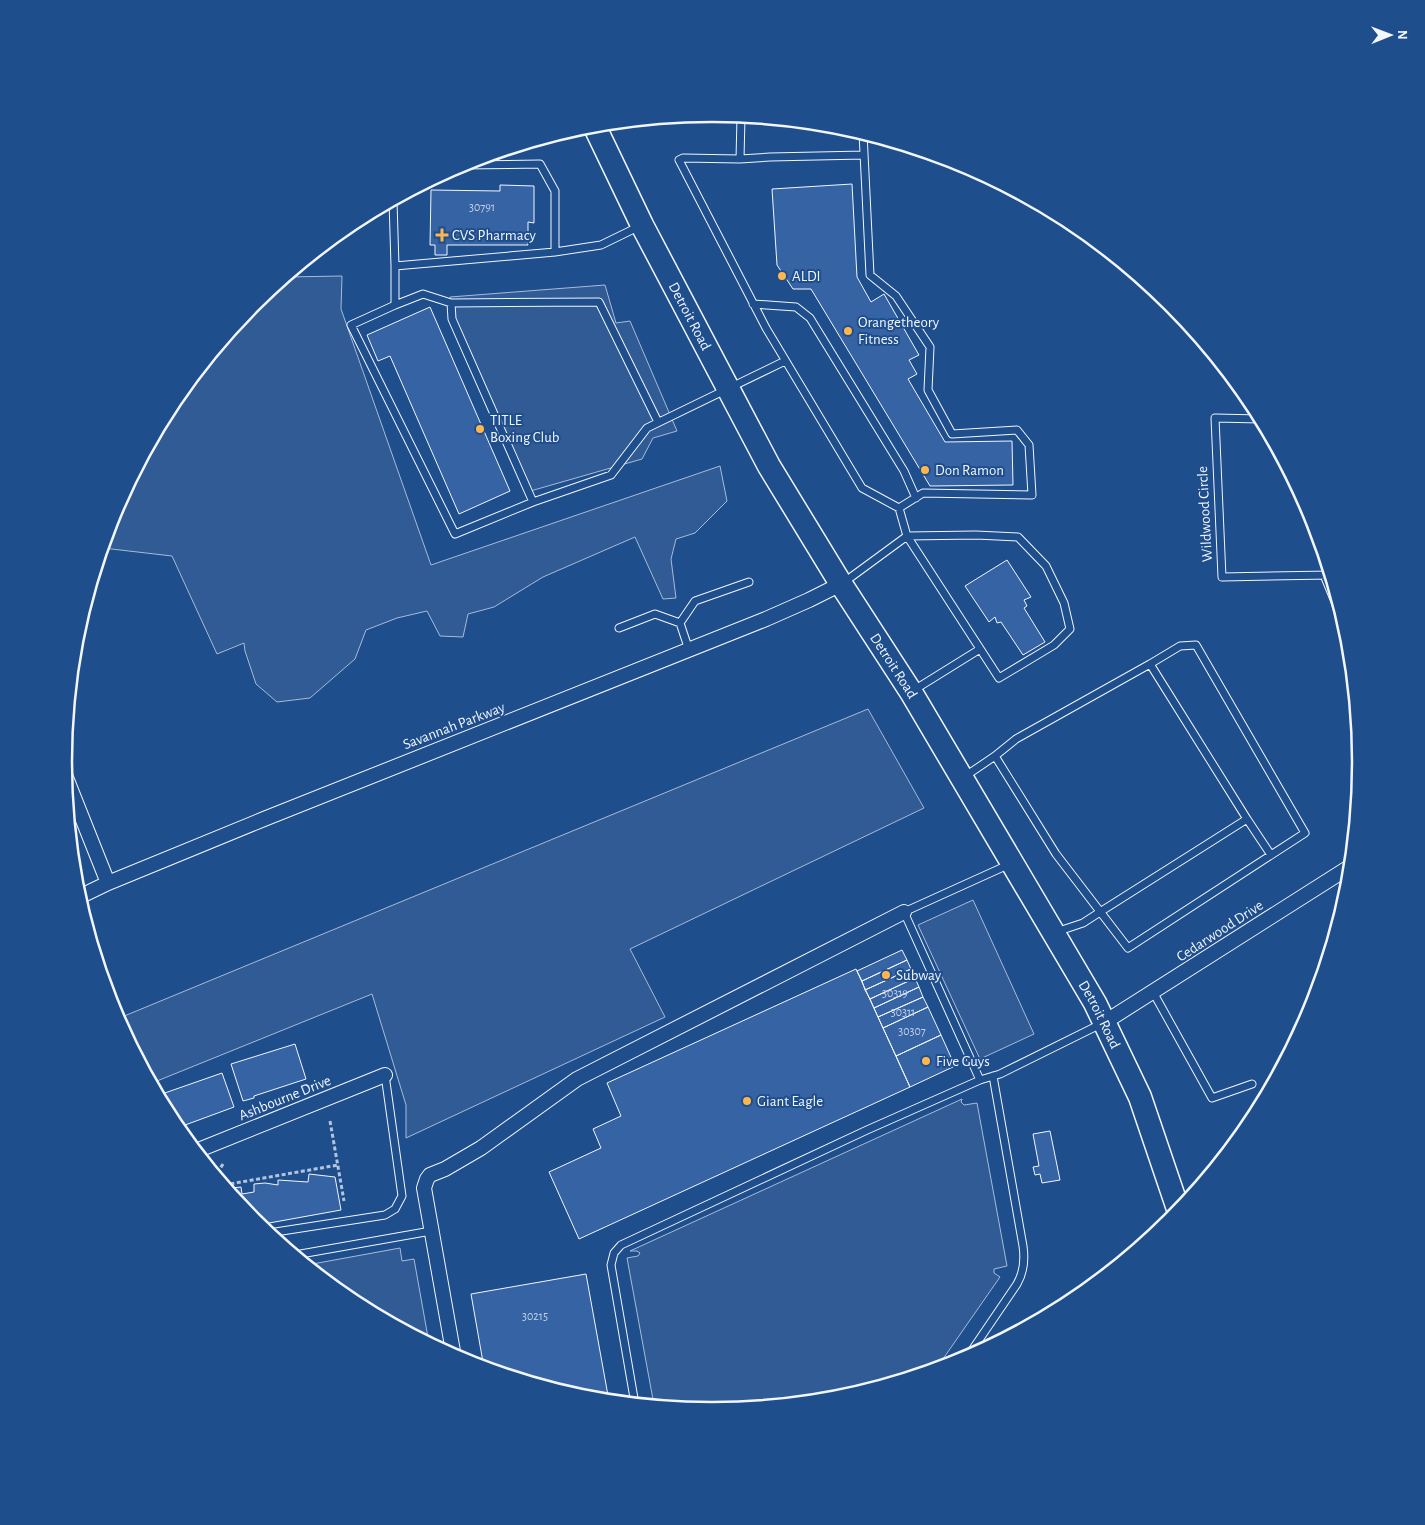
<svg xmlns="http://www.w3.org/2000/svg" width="1425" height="1525" font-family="'Alegreya Sans',sans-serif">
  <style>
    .built { fill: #305b95; stroke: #a8bbd7 }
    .building { fill: #3563a3; stroke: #f2f6ff }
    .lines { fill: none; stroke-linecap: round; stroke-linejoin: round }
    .lane-casing { stroke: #f2f6ff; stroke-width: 9 }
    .street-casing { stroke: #f2f6ff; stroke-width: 16 }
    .primary-casing { stroke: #f2f6ff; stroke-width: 25 }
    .path { stroke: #b3c4dc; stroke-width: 3; stroke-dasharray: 4 2.5; stroke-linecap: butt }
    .lane { stroke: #1f4e8c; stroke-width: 7 }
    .street { stroke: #1f4e8c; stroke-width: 14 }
    .primary { stroke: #1f4e8c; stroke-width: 22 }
    .poi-dot { fill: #ffb74d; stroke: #1f4e8c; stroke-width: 2 }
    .labels { text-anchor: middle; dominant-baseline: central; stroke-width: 4; stroke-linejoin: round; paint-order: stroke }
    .number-label { font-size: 12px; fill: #c3d1e8 }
    .poi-label { font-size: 15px; fill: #f2f6ff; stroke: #1f4e8c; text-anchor: start }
    .street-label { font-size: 15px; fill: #f2f6ff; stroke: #1f4e8c }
    .rim { fill: none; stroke: #f2f6ff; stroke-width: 2.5 }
  </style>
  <rect width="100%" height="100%" fill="#1f4e8c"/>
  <path class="built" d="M342,276L341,309L431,565L720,466L727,501L695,533L676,539L671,559L676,598L663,599L635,537L543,577L494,607L468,614L463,637L440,636L427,611L397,618L366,630L355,659L310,698L277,702L256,684L245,651L244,643L217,654L172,556L103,548L113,514L173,402L254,304L286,277Z
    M605,285L616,323L630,321L677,431L653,438L642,459L527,492L449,320L450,297Z
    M868,709L924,808L630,949L665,1017L406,1138V1105L372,994L152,1083L117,1019Z
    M973,900L1034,1034L980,1059L918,925Z
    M962,1099L961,1102L964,1105L977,1103L1007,1266L994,1269V1273L1000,1277L936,1369L932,1371L926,1366H923L919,1372V1375L839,1399L712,1411L654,1405L627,1258L638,1256L640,1253L637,1251H630Z
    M400,1248L402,1261L414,1259L429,1343L352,1302L307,1265Z"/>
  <path class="building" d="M852,184L857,277L871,302L884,294L919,355L909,360L917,374L908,379L945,442L1012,441L1013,485L930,486L811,289H793L777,265L772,189Z
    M500,185L534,186V223L528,222V245H447V255H435V245H430L431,190L500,191Z
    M430,307L510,491L459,514L390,356L378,361L367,335Z
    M1007,560L1031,597L1024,600L1027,606L1024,608L1045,642L1023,655L1001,622L997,623L995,617L989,622L965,586Z
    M902,950L907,960L862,981L857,971Z
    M907,960L911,969L865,990L862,981Z
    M856,969L910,1087L579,1239L549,1172L601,1148L593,1129L621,1116L607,1083Z
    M911,969L915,978L870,999L865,990Z
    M915,978L919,987L874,1008L870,999Z
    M919,987L923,997L878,1017L874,1008Z
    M923,997L928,1007L883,1028L878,1017Z
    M928,1007L941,1035L896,1056L883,1028Z
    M941,1035L955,1066L910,1087L896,1056Z
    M295,1044L306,1079L254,1096V1098L243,1101L231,1064Z
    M222,1073L234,1107L177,1128L159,1095Z
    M1050,1131L1060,1180L1042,1183L1040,1174L1035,1175L1033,1167L1039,1166L1033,1134Z
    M309,1174L335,1177L341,1210L258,1225L231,1194L232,1188L241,1187L242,1194L254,1192V1184L265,1183L278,1185V1180L308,1182Z
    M586,1274L609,1401L586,1399L484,1368L471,1294Z"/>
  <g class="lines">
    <g class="lane-casing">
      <path id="lane" d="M741,117L740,159L683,158L679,160L766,328L862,488L899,508L907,536L999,678L1054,645L1070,629L1064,603L1046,566L1018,537L976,535L907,536L843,583
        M863,133L870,275L896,296L930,347L928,390L952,434L1017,430L1029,445L1032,495L923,493L899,508
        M740,159L770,157L864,155
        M461,165L540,164L555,191V252
        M393,201L395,266L555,252L601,245L640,226
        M395,266V305L351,325L455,534L533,502L611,475L647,428L785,361
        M451,303L452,319L533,502
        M753,304L796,307L810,318L904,471L916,498
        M395,305L423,294L451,303L599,302L658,422
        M1261,419L1215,418L1222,577L1330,575
        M1324,575L1349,636
        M619,628L655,614L680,623
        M689,650L680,623L695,601L749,582
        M914,690L980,649
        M964,777L995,756
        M1247,819L1271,855
        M1056,932L1083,923L1100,912L1247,819L1150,664L1016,739L995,756L1056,854L1128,948L1305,833L1196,645L1180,646L1150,664
        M1153,992L1212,1098L1252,1084
        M980,1080L904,912L1010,864
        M269,1233L385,1215L395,1209L402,1196L385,1075
        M295,1255L431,1231
        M966,1359L1017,1284C1024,1272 1025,1260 1023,1246L993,1076
        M635,1404L611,1265L614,1253L621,1245L867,1130L980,1080L1000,1074L1103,1023"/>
    </g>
    <g class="street-casing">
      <path id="street" d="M65,775L108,883
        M79,897L108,883L264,819L766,619L809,600L841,584
        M1105,1022L1351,866
        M196,1151L385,1075
        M454,1357L424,1188L427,1179L430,1175L445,1169L481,1148L577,1079L904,912"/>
    </g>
    <g class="primary-casing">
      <g id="primary">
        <path id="s1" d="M594,125L642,225L769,466L841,584L911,692L1095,1003L1140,1097L1179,1212"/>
      </g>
    </g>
    <path class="path" d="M330,1121L344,1201
      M223,1164L218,1172L221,1180L226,1185
      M224,1185L338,1165"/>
    <use href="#lane" class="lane"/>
    <use href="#street" class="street"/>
    <use href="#primary" class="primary"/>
  </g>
  <g class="poi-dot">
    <path d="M439.5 227.5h5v5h5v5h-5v5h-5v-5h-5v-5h5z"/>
    <circle cx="782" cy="276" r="5"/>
    <circle cx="848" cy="331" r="5"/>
    <circle cx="480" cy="429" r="5"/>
    <circle cx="925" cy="470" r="5"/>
    <circle cx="886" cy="975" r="5"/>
    <circle cx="926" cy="1061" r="5"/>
    <circle cx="747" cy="1101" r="5"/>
  </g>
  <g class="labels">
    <g class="number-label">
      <text x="482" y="207">30791</text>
      <text x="895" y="993">30319</text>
      <text x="903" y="1012">30311</text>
      <text x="912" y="1031">30307</text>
      <text x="535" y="1316">30215</text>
    </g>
    <g class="poi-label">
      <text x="452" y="235">CVS Pharmacy</text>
      <text x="792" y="276">ALDI</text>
      <text x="858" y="322">Orangetheory<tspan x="858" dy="17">Fitness</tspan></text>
      <text x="490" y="420">TITLE<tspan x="490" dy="17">Boxing Club</tspan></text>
      <text x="935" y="470">Don Ramon</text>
      <text x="896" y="975">Subway</text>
      <text x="936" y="1061">Five Guys</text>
      <text x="757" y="1101">Giant Eagle</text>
    </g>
    <g class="street-label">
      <text stroke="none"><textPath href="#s1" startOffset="214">Detroit Road</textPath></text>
      <text transform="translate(1205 514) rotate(-93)">Wildwood Circle</text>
      <text stroke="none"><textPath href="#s1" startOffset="619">Detroit Road</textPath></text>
      <text transform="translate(454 726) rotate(-21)">Savannah Parkway</text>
      <text transform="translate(1220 931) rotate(-33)">Cedarwood Drive</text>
      <text stroke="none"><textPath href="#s1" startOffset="1024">Detroit Road</textPath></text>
      <text transform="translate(285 1098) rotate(-22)">Ashbourne Drive</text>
    </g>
  </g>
  <path d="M0 0H1425V1525H0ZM72 762a640 640 0 1 1 1280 0a640 640 0 1 1-1280 0Z" fill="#1f4e8c" fill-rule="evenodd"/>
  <path class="rim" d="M72 762a640 640 0 1 1 1280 0a640 640 0 1 1-1280 0Z"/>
  <g transform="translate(1390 35) rotate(89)" stroke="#1f4e8c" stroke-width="4" paint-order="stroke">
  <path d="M0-4L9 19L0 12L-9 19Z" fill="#f2f6ff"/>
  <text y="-8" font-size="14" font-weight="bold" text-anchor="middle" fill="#f2f6ff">N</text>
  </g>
</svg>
